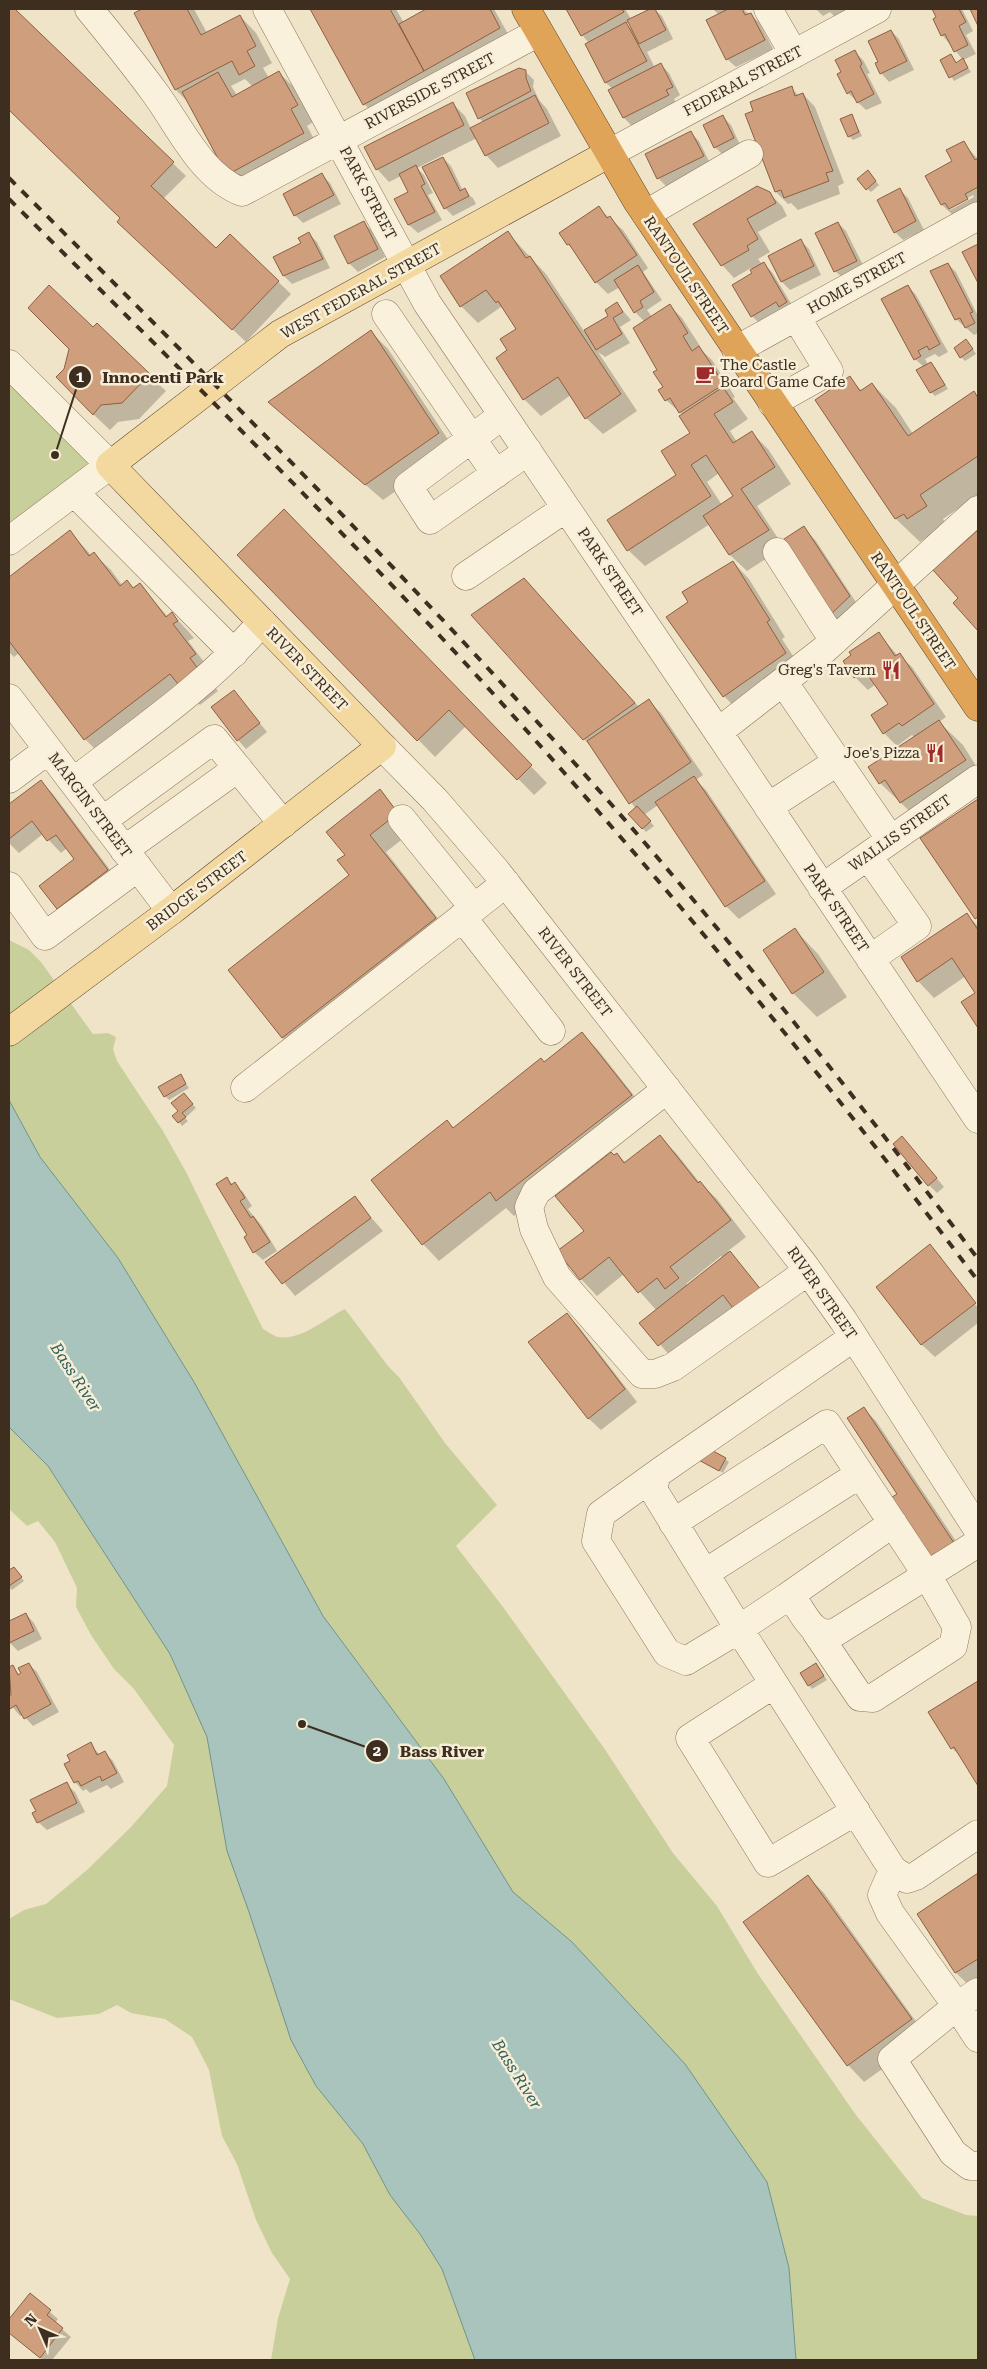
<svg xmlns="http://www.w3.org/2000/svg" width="987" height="2369" font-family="'Roboto Serif',serif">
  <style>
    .green { fill: #c9cf9b }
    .water { fill: #a9c4bc; stroke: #6f938a }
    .shadow { fill: #0003; fill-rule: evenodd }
    .building { fill: #cf9f7d; stroke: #8d5f41 }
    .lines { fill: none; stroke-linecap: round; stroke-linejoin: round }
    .minor-casing { stroke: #8d765c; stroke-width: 29 }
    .major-casing { stroke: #5b4430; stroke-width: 29 }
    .highway-casing { stroke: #5b4430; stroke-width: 29 }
    .minor { stroke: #faf1dc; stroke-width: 28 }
    .major { stroke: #f3d9a0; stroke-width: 28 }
    .highway { stroke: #e0a458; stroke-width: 28 }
    .rail { stroke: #3d2e20; stroke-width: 4; stroke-dasharray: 9 9; stroke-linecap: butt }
    .labels { text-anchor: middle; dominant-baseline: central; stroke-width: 5; stroke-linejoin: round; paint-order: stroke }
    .street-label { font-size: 15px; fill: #3d2e20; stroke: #f7eed8 }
    .poi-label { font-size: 15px; fill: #3d2e20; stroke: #f7eed8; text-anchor: end }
    .water-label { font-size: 16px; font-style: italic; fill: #2f5d5a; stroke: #f7eed8 }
    .leader { fill: none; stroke: #3d2e20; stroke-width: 2 }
    .callout-dot { fill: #3d2e20; stroke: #f7eed8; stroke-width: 2 }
    .mark-label { font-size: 15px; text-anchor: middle; font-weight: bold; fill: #fff }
    .callout-label { font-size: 16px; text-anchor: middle; font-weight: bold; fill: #3d2e20; stroke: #f7eed8; stroke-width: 5; stroke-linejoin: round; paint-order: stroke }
  </style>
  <rect width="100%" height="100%" fill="#f0e4c8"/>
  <path class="green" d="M9,364L110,465L9,541Z
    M9,940L29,950L41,962L93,1034L108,1033L116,1037L113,1049L117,1061L163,1131L186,1172L263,1329C268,1331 273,1336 278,1337C301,1341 326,1318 345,1309L388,1366L399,1377L445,1443L497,1505L456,1546L503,1607L604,1748L673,1853L717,1906L758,1974L856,2115L922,2198L966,2215L978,2216V2360H796L789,2268L767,2182L685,2064L572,1942L513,1892L444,1779L323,1616L194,1382L118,1258L40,1157L9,1100Z
    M9,1427L48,1466L170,1654L207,1737L227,1851L316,2086L363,2144L390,2195L420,2234L442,2269L475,2360H271L278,2318L290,2279L272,2253L256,2220L237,2164L222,2136L209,2070L192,2037L165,2019L131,2013L117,2005L99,2014L57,2018L9,1999V1919L24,1910L46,1904L87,1870L130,1828L167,1786L174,1745L134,1689L114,1669L91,1635L76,1607L77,1588L55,1542L38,1521L27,1526L9,1509Z"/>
  <path class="water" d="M9,1100L40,1157L118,1258L194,1382L323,1616L444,1779L513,1892L572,1942L685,2064L767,2182L789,2268L796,2360H475L442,2269L420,2234L390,2195L363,2144L316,2086L291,2040L249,1912L227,1851L207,1737L170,1654L48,1466L9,1427Z"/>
  <path class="shadow" d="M9,9H14L186,176L163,199L216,250L230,236L291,294L246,342L131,234L122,218L9,109Z
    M145,9H194L207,33L240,16L256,33L272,63L263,68L269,78L279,73L296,89L313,122L307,126L320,150L245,191L190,104L176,90L136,13ZM245,79L253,87L237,95L231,86Z
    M311,9H396L404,23L429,9H494L512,41L381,121L364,104Z
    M567,9H625L631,19L654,9L662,16L673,39L647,52L655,68L661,65L669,73L680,95L674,99L676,103L632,126L624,118L610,91L613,89L606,83L586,44L589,43L582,35ZM629,22L632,30L626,24Z
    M713,9H743L759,22L773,49L736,67L727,59L719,15Z
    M816,9H846L841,16H834L830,12L823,16Z
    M933,9H962L973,31L966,35L976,54L963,60L971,72L954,81L941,61L951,55L957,63L963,60L942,35L934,19L937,18Z
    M891,31L899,39L914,70L889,82L881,73L880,62Z
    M854,51L863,60L870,73L867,74L882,103L866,110L848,93L843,73Z
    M525,71L534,80L533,87L539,100L547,109L561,136L498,168L486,155L477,138L417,168L424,175L433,193L428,195L442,220L418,233L409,225L396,200L410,193L401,176L389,182L377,169L452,103L465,116L471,129L483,122L479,118Z
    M791,88L799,96L803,94L815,107L844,183L838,186L840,194L798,210L791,203L788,204L776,192L755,112Z
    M852,116L862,136L853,140L849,136Z
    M723,117L731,125L741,147L723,155L715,147Z
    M691,133L699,141L711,165L667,187L658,178L646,155Z
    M963,143L978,159V206L955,217L942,205L926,177L954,161ZM973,195L974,197L950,210L949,208Z
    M443,158L451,166L463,191L473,198L476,204L453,216L445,208Z
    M322,175L330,183L341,204L303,223L295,215Z
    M872,176L879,185L871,192L867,189Z
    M899,189L908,198L924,230L903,240L895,232Z
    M769,193L782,206L787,216L758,232L770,252L758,259L762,264L763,263L772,272L795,310L760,324L752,316L754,273L751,268L734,278L722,265L695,225Z
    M598,208L623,230L648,268L643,272L662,300L647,310L652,317L670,306L682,318L700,346L698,347L712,360L735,397L733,398L748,419L730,431L737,442L752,433L768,449L791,484L757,506L781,543L804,528L816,541L861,610L844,626L831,614L786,546L747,571L730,555L710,524L645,566L628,550L678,476L692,433L683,415L666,400L645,322L635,312L620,287L608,294L596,282L578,255L568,244ZM719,473L734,497L722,505L707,482Z
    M363,222L372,231L385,257L358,272L349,263L336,237Z
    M838,223L846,231L865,269L844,279L835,271Z
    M508,233L546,274L584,331L610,316L617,304L631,320L620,327L630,343L605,357L598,352L637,411L603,434L586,418L571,395L541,416L524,399L509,351L518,329L509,315L501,307L478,323L461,306Z
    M309,234L317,242L330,268L292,284L284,276Z
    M801,241L809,249L821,275L790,290L782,282Z
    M948,264L956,272L978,316V333L974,335L956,319Z
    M908,286L916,295L948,352L939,357L935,354L925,359L928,365L931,363L935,367L948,389L935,396L931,392L924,367L915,359Z
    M371,332L388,349L455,450L383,500L270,402Z
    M970,345L976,354L965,361L961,357Z
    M66,370L149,375L166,391L139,419L118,422L110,430L93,414Z
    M849,378L862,391L872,384L896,408L913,434L974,393L978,397V495L943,519L950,530L932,542L927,537L920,542L896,519L816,401Z
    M301,527L547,783L534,795L466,726L435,757L239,555Z
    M978,531V629L955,603L960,598L935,570Z
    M70,532L92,556L94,554L111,570L122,585L127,582L134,589L140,585L168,617L172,614L188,631L194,638L188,641L211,671L206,676L218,691L200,705L186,691L102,756L85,739L19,653L14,657L9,652V578Z
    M733,562L749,579L785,637L782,639L802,670L740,713L724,696L690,602Z
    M540,596L639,707L649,701L661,713L703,775L696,780L706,790L776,894L739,919L726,906L658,805L644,815L654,826L646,832L630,814L636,809L592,748L584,739Z
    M879,634L898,656L899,655L912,667L946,717L939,722L963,745L978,769L925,826L880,783L915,738L912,735L897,746L884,733L890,704L876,684L868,690L855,677Z
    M234,691L267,732L246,749L238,740Z
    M41,782L53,794L120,883L70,920L58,908L76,859L67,848L61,853L43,834L19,853L9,843V806Z
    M380,791L414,830L386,852L451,935L300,1054L283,1038L230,970L351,875L346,855Z
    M978,801V920L921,839Z
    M967,915L978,926V1026L963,1002L977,993L966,976L934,998L918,981Z
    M795,930L818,954L847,997L817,1017L793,993Z
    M582,1034L598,1050L647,1112L514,1216L506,1208L439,1261L423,1244L447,1122L454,1128Z
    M180,1076L189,1088L169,1100L165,1096Z
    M187,1098L196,1108L185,1118L188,1121L182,1126L179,1122L180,1111Z
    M660,1137L676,1153L700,1183L717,1199L746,1237L728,1251L773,1304L672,1358L641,1323L657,1311L624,1274L597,1296L581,1279L585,1231L614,1157L617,1154L626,1163ZM721,1256L723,1258L688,1286L686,1284Z
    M910,1146L944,1187L937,1193L929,1185Z
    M226,1179L243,1192L252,1206L248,1209L262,1226L277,1251L263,1260L254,1252Z
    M354,1198L383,1231L295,1296L267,1262Z
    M930,1246L942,1258H939L978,1308V1323L935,1357L922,1345L878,1287Z
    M566,1314L579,1327L637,1402L601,1430L588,1418Z
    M863,1408L876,1421L966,1556L899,1494Z
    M697,1457L725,1459L729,1462L723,1473Z
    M14,1568L24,1581L12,1590L9,1587V1572Z
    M26,1614L34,1623L42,1639L18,1651L9,1642V1623Z
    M29,1664L37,1672L59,1712L33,1726L23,1715L20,1716L9,1703V1697L12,1695L9,1692V1669L12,1667L24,1679Z
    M816,1664L827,1680L812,1689L809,1685Z
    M978,1682V1783L964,1760L952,1748L930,1713Z
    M90,1744L100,1755L105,1753L113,1761L124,1782L111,1789L107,1785L90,1793L86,1789L83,1791L75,1782Z
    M66,1784L75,1792L85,1812L47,1830L38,1822Z
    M978,1874V1986L973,1989L956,1973L918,1914Z
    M808,1877L824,1893L927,2037L864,2082L848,2065Z
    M30,2295L58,2319L55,2323L71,2337L52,2360H43L9,2332V2321Z"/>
  <path class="building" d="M9,9H15L174,162L151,186L216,248L230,234L279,281L232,330L117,222L120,218L9,110Z
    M142,9H187L201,35L240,15L256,46L247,51L255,66L239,75L232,61L175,90L134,13Z
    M310,9H390L424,71L363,105Z
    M426,9H490L500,28L424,71L399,24Z
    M566,9H622L624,12L581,36Z
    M650,9H655L666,30L639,44L627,20Z
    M728,9H742L745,15L751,13L765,40L726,60L706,20Z
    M932,9H959L966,22L959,26L968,45L954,52L945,34L941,36L933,19L936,17Z
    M970,9H978V26Z
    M626,22L647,61L605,83L585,44Z
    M891,30L907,61L880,74L875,63L878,62L868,41Z
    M855,50L862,64L860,66L874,94L857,103L851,91L847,94L837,74L841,72L835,60Z
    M951,54L956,63L963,58L968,68L949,78L940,60Z
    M661,63L673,87L666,90L669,95L623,118L608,90Z
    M519,68L526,70V78L531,91L478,119L466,93Z
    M279,71L298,105L291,109L304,133L227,175L182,92L218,72L232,97Z
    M792,86L795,96L803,93L833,171L826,173L829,181L784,198L781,190L775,192L745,114L753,111L750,102Z
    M535,95L549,123L485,156L470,128Z
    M453,102L464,125L376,170L364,147Z
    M852,114L859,132L848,137L840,119Z
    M723,115L734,138L714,148L703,125Z
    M691,131L704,156L657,179L645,154Z
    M964,141L975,160L978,158V187L965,194L968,199L949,209L945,203L941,205L925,176L952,161L946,150Z
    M443,157L460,191L465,188L469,196L444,209L422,167Z
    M416,165L425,184L421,186L435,212L408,225L394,199L408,192L399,174Z
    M868,170L876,181L866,190L857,179Z
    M322,173L334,195L294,216L283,194Z
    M757,186L770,192L776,203L747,219L758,239L747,246L749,250L721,266L693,224Z
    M900,188L916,221L894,233L877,200Z
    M599,206L607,218L610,216L637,255L595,283L569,244L567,245L559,233Z
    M364,221L378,249L348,264L334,236Z
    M838,222L857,261L834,272L815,233Z
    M508,231L526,258L530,256L621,394L585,419L558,377L523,400L496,358L507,350L500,339L516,329L498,301L496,303L486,290L460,307L440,276Z
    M309,232L323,259L283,276L273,257L301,243L298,238Z
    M801,239L814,266L781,282L768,256Z
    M978,244V283L962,252Z
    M764,262L787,302L779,307L776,302L751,317L732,285L752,273L750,270Z
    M948,263L973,312L970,313L975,323L965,328L960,318L955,320L930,271Z
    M638,265L654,292L640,301L643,307L634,313L614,280Z
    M49,285L93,327L97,323L150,374L122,403L101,405L93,415L56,377L64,369L69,349L28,308Z
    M908,285L940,344L929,350L927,346L918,351L921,356L914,360L881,299Z
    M617,302L623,312L613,318L622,334L596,350L584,330L608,316L605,310Z
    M670,304L688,333L683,336L692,351L699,346L724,384L679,413L670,398L665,401L658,390L663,387L653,372L657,370L633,328Z
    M371,330L439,433L365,485L268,402Z
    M966,339L973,349L960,358L954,348Z
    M931,362L945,385L930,393L916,370Z
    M850,376L860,391L872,383L908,436L974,391L978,398V456L920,495L927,506L907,519L904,514L895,519L815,400Z
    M723,387L733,402L714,414L733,443L752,431L775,467L741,489L769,530L729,555L703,516L733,496L706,455L691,465L711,496L627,551L607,520L676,475L661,451L690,433L679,416Z
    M284,509L532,765L517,780L449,710L417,741L237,555Z
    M804,526L850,596L830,615L781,541Z
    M70,530L89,556L94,552L120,586L127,580L133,588L140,583L166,617L172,612L178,621L173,624L196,654L190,658L202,674L182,689L170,674L84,740L9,641V577Z
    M978,530V631L953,603L958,598L933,570Z
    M733,561L770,620L767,622L786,653L723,697L666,617L688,602L682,592Z
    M524,578L635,703L583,740L471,615Z
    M879,632L895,656L900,653L934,704L902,726L899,723L883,734L871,715L888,704L865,671L854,678L843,661L851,655L849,652Z
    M234,690L260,723L237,741L211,707Z
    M649,699L691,762L629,804L587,741Z
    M939,720L966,760L900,803L885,780L879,784L868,767Z
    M694,776L765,881L725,907L655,802Z
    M41,780L108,870L57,909L39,886L74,859L56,835L47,841L32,821L9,839V804Z
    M380,789L398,813L370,835L436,918L282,1038L228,970L349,875L337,860L345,855L326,832Z
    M978,799V917L975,919L920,838Z
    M637,806L651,821L642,829L628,814Z
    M967,913L978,930V1028L961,1002L975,993L952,958L917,982L901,957Z
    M795,928L824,972L792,994L763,950Z
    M582,1032L632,1095L496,1201L490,1192L422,1245L371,1180L447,1120L453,1128L541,1058L544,1062Z
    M181,1074L186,1084L164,1097L158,1087Z
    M184,1093L193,1104L182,1113L186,1117L178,1123L172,1116L178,1111L171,1103Z
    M660,1135L698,1183L700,1181L731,1220L670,1267L679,1278L665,1289L657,1278L638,1293L609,1257L580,1280L557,1251L584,1231L555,1196L611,1152L614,1155L617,1153L624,1163Z
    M902,1136L937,1178L928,1186L893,1144Z
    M227,1177L231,1185L235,1182L245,1198L240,1201L251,1218L253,1216L270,1242L253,1253L244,1237L247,1235L216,1184Z
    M355,1196L371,1218L282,1284L265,1262Z
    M930,1244L976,1303L921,1345L876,1287Z
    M730,1251L762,1291L736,1312L723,1295L658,1346L639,1323Z
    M567,1313L625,1389L588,1419L528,1342Z
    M864,1407L954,1543L929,1559L889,1499L897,1494L847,1418Z
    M702,1445L726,1458L719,1471L695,1458Z
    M14,1567L22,1577L9,1586V1570Z
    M26,1613L34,1631L9,1643V1621Z
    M29,1663L51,1704L24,1719L16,1705L10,1709L9,1706V1695H11L9,1667L13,1665L18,1675L21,1673L18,1668Z
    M816,1663L824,1676L808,1686L800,1673Z
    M978,1681V1786L954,1747L951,1749L928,1712Z
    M91,1742L97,1755L105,1751L117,1773L102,1781L100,1776L81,1786L78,1781L74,1783L64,1764L70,1761L67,1755Z
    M67,1782L77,1803L37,1823L32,1813L36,1811L30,1800Z
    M978,1873V1959L955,1973L917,1914Z
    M808,1875L912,2019L847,2066L743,1922Z
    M30,2293L51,2310L47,2315L63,2328L40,2358L9,2333V2319Z"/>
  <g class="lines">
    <g class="minor-casing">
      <path id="minor" d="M89,9C111,36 134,64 155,93C180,127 201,176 242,192L539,32
        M267,9L427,303L718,732L978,1119
        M768,9L794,54
        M608,154L877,9
        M646,214L749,154
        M386,314L496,474
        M736,350L978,216
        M9,364L110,465L9,541
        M772,403L829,371L796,317
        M503,415L408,486L430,520L528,451
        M74,492L234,653
        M777,552L834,641
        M466,576L566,508
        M784,683L891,840
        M9,698L171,911
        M718,732L825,649L978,510
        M382,746L435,800L497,872L804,1265L843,1320L978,1530
        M9,779L48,750
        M73,782C138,732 208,685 262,622
        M768,807L837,762
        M402,819L474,908
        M102,821L214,739L283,824
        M124,850L238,768
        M868,856L917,926L870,959
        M9,886L45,936L138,867
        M822,888L978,779
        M462,917L551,1031
        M245,1088L506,883
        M667,1089L536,1192L529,1207L534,1229L557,1277L642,1374H655L673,1367L808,1271
        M854,1337L658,1473L654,1483V1491L739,1629L787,1597L793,1599C805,1615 813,1640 836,1632L978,1543
        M658,1473L601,1514L596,1541L667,1653L686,1661L739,1629L893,1870L907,1879L916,1876L978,1834
        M673,1523L827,1424L927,1575L957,1627L953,1646L873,1698L860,1697L816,1632
        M705,1573L860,1474
        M787,1597L893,1523
        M774,1684L690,1738L768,1863L856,1811
        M893,1870L882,1895L890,1913L957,2006L978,1992
        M978,2038L957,2006L892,2059L953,2153L970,2166H978"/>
    </g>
    <g class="major-casing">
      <path id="major" d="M9,1032L171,911L382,746L110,465L280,334L608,154"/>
    </g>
    <g class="highway-casing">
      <path id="highway" d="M526,9L637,201L978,707"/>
    </g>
    <use href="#minor" class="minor"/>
    <use href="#major" class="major"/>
    <use href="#highway" class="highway"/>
    <path class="rail" d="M9,178C214,383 419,587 611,804C740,951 861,1104 978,1259
      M9,199C154,343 300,487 440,636C631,841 810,1057 978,1281"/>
  </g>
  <defs>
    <g id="cafe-bare" transform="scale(1.5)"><path d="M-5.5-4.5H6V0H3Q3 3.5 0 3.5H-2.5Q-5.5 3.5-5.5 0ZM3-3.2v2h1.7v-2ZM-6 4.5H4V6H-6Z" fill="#9e2a2b" stroke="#f7eed8" stroke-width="2.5" paint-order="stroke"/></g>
    <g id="restaurant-bare" transform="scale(1.5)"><path d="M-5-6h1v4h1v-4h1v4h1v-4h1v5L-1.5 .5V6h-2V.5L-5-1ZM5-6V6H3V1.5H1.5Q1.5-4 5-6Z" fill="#9e2a2b" stroke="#f7eed8" stroke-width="2.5" paint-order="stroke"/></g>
  </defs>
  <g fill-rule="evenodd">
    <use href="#cafe-bare" x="705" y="374"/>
    <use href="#restaurant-bare" x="891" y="670"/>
    <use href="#restaurant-bare" x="935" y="753"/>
  </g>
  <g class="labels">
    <g class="street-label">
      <text transform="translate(743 81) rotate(-28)">FEDERAL STREET</text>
      <text transform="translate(430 91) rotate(-28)">RIVERSIDE STREET</text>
      <text transform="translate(368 193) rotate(62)">PARK STREET</text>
      <text transform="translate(686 275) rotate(56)">RANTOUL STREET</text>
      <text transform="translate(857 283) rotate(-29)">HOME STREET</text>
      <text transform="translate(361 291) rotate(-29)">WEST FEDERAL STREET</text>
      <text transform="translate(610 572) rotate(56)">PARK STREET</text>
      <text transform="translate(913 611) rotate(56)">RANTOUL STREET</text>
      <text transform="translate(307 669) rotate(46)">RIVER STREET</text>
      <text transform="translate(90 805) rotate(53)">MARGIN STREET</text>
      <text transform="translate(900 833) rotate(-35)">WALLIS STREET</text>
      <text transform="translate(197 891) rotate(-37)">BRIDGE STREET</text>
      <text transform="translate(836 908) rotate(56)">PARK STREET</text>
      <text transform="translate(575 972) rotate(52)">RIVER STREET</text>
      <text transform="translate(822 1293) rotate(55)">RIVER STREET</text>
    </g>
    <g class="poi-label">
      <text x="720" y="365" text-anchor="start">The Castle<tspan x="720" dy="17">Board Game Cafe</tspan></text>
      <text x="876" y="670">Greg's Tavern</text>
      <text x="920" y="753">Joe's Pizza</text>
    </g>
    <g class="water-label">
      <text transform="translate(76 1377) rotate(57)">Bass River</text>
      <text transform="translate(517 2074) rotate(58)">Bass River</text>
    </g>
  </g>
  <path class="leader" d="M55 455L80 377M302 1724L377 1751"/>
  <g class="callout-dot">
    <circle cx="55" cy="455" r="5"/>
    <circle cx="302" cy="1724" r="5"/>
    <circle cx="80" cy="377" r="12"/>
    <circle cx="377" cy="1751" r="12"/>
  </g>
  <g class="mark-label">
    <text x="80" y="382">1</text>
    <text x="377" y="1756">2</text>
  </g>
  <g class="callout-label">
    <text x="163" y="383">Innocenti Park</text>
    <text x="442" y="1757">Bass River</text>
  </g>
  <rect width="987" height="2369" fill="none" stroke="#3d2e20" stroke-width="20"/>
  <g transform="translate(40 2329) rotate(315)" stroke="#f7eed8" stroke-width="4" paint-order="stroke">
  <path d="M0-4L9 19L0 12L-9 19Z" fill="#3d2e20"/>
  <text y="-8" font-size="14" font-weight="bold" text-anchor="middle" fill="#3d2e20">N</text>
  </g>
</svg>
